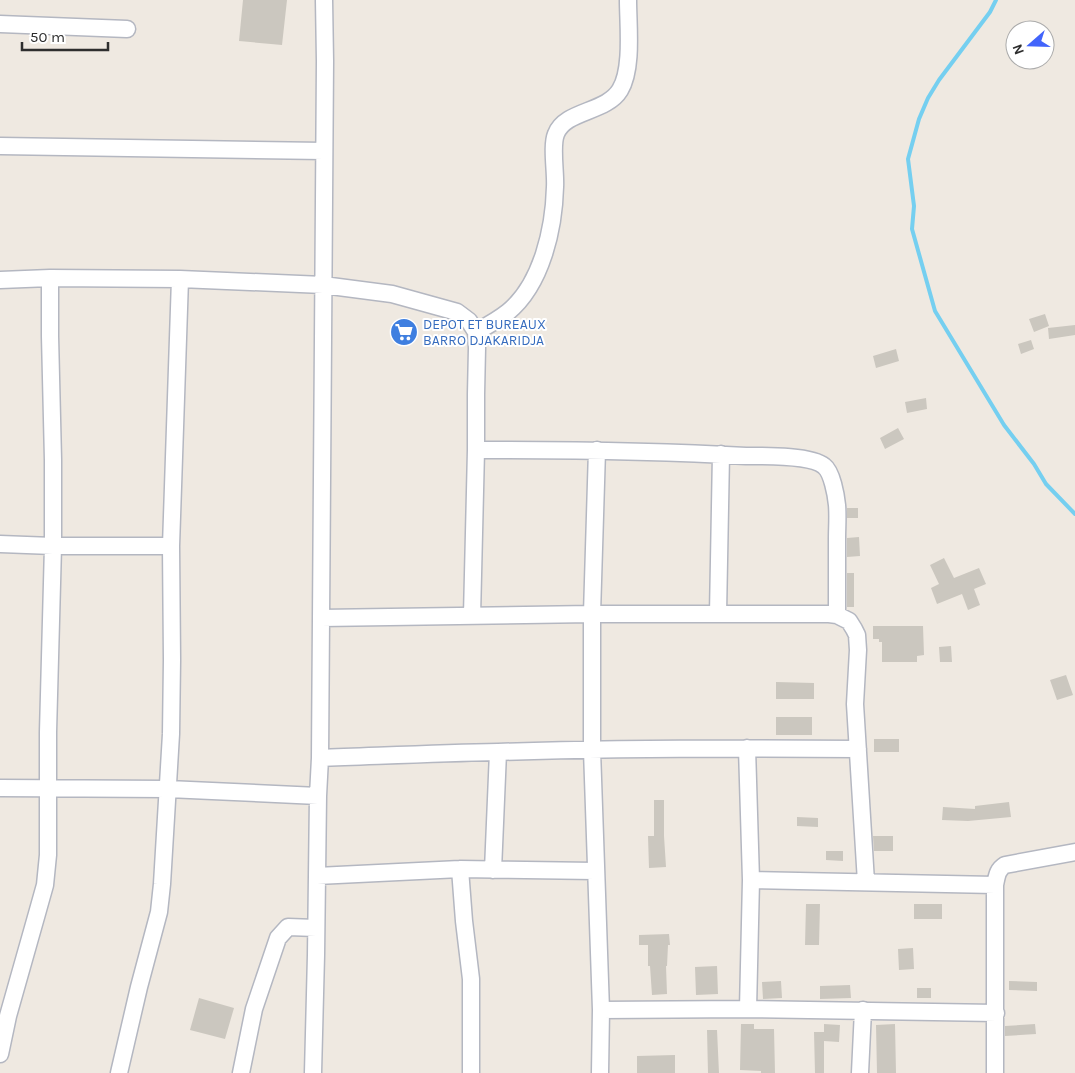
<svg xmlns="http://www.w3.org/2000/svg" width="1075" height="1073" font-family="Karla,sans-serif">
  <style>
    .lines { fill: none; stroke-linecap: round; stroke-linejoin: round }
    .stream { stroke: #75cff0; stroke-width: 4 }
    .building { fill: #cbc7bf }
    .minor-casing { stroke: #b4b7c1; stroke-width: 19 }
    .minor { stroke: #fff; stroke-width: 16 }
    .labels { text-anchor: middle; dominant-baseline: central; stroke-width: 4; stroke-linejoin: round; paint-order: stroke }
    .shop-label { font-size: 14px; fill: #366cbe; stroke: #fff; text-anchor: start }
  </style>
  <rect width="100%" height="100%" fill="#efe9e1"/>
  <g class="lines">
    <path class="stream" d="M996,0L990,12L939,80L928,98L919,119L908,159L914,206L912,229L935,311L1004,425L1034,464L1046,484L1075,514"/>
  </g>
  <path class="building" d="M243,0H287L282,45L239,41Z
    M1045,314L1049,326L1034,332L1029,319Z
    M1075,325V335L1049,339L1048,328Z
    M1031,340L1034,349L1021,354L1018,344Z
    M896,349L899,361L876,368L873,356Z
    M926,398L927,409L907,413L905,402Z
    M898,428L904,439L885,449L880,438Z
    M847,508H858V518H847Z
    M859,537L860,556L847,557V538Z
    M944,558L954,578L979,568L986,584L974,589L980,605L968,610L962,594L937,604L931,588L939,584L930,565Z
    M847,573H854V607H847Z
    M873,626H923L924,655L917,656V662H882V642H879V639H873Z
    M951,646L952,662H940L939,647Z
    M1066,675L1073,695L1057,700L1050,680Z
    M776,682L814,683V699H776Z
    M776,717H812V735H776Z
    M874,739H899V752H874Z
    M654,800H664V836L666,867L649,868L648,836H654Z
    M1009,802L1011,817L968,821L942,820L943,807L975,809V806Z
    M797,817L818,818V827L797,826Z
    M873,836H893V851H874Z
    M826,851H843V861L826,860Z
    M806,904H820L819,945H805Z
    M914,904H942V919H914Z
    M669,934L670,945H668L667,966H666L667,994L652,995L650,966H648V945H639V935Z
    M913,948L914,969L899,970L898,949Z
    M717,966L718,994L696,995L695,967Z
    M781,981L782,998L763,999L762,982Z
    M1009,981L1037,982V991L1009,990Z
    M850,985L851,998L820,999V986Z
    M917,988H931V998H917Z
    M199,998L234,1008L225,1039L190,1030Z
    M741,1024H754V1029H774L775,1073H761V1071L740,1070Z
    M824,1024L840,1025L839,1042L824,1041V1073H815L814,1032H824Z
    M895,1024L896,1073H877L876,1025Z
    M1035,1024L1036,1034L1005,1036V1026Z
    M707,1030H717L719,1073H708Z
    M675,1055V1073H637V1056Z"/>
  <g class="lines">
    <g class="minor-casing">
      <path id="minor" d="M0,24L127,29
        M0,146L324,151
        M0,280L50,278L180,279L323,285L392,294L457,312L469,321L476,332L477,348L476,394V450L472,616
        M476,332C487,326 498,320 508,312C542,284 554,228 555,187C556,173 551,146 556,134C565,110 606,113 620,90C633,69 628,25 628,0
        M476,450C566,450 656,451 746,456C764,456 811,455 824,466C832,472 836,495 837,505C838,516 837,528 837,539C837,564 837,589 837,615
        M597,450L592,614V750L601,1010L600,1073
        M0,544L53,546H171
        M718,614L721,454
        M321,618L592,614H829L837,615L849,621L854,629L857,635L858,650L855,704L866,882
        M747,748L751,880L748,1009
        M320,758C379,756 438,753 498,752C618,748 738,748 858,749
        M0,788L168,789L318,796
        M460,869L464,921L471,979V1073
        M493,870L498,752
        M317,876L460,869L595,871
        M751,880L995,885
        M601,1010L748,1009L996,1013
        M0,1054L8,1016L38,910L45,885L48,855V732L53,546V460L50,336V278
        M119,1073L139,987L159,912L162,884L171,734L172,660L171,546L180,279
        M241,1073L254,1009L278,938L288,927L316,928
        M313,1073L316,955L318,796L320,758L325,61L324,0
        M860,1073L863,1010
        M995,1073V885C997,876 997,870 1005,865L1075,852"/>
    </g>
    <use href="#minor" class="minor"/>
  </g>
  <defs>
    <g id="supermarket-disc" transform="scale(1.4375)"><circle r="9.5" fill="#3f7fe0" stroke="#fff"/><path d="M-6-5.5h2.5l.6 2H6L4.5 2H-2.5L-4.4-4H-6ZM-1.5 3.2a1.3 1.3 0 1 0 .1 0ZM3 3.2a1.3 1.3 0 1 0 .1 0Z" fill="#fff"/></g>
  </defs>
  <g fill-rule="evenodd">
    <use href="#supermarket-disc" x="404" y="332"/>
  </g>
  <g class="labels">
    <g class="shop-label">
      <text x="423" y="324">DEPOT ET BUREAUX<tspan x="423" dy="16">BARRO DJAKARIDJA</tspan></text>
    </g>
  </g>
  <g transform="translate(1030 45) rotate(250)"><circle r="24" fill="#ffffff" stroke="#ababab"/>
  <path d="M0-4L9 19L0 12L-9 19Z" fill="#4264fb"/>
  <text y="-8" font-size="14" font-weight="bold" text-anchor="middle" fill="#2e2e2e">N</text>
  </g>
  <path d="M22 42v8h86v-8" fill="none" stroke="#2e2e2e" stroke-width="2.5"/>
  <text x="30" y="42" font-size="15" fill="#2e2e2e" stroke="#ffffff" stroke-width="4" paint-order="stroke">50 m</text>
</svg>
